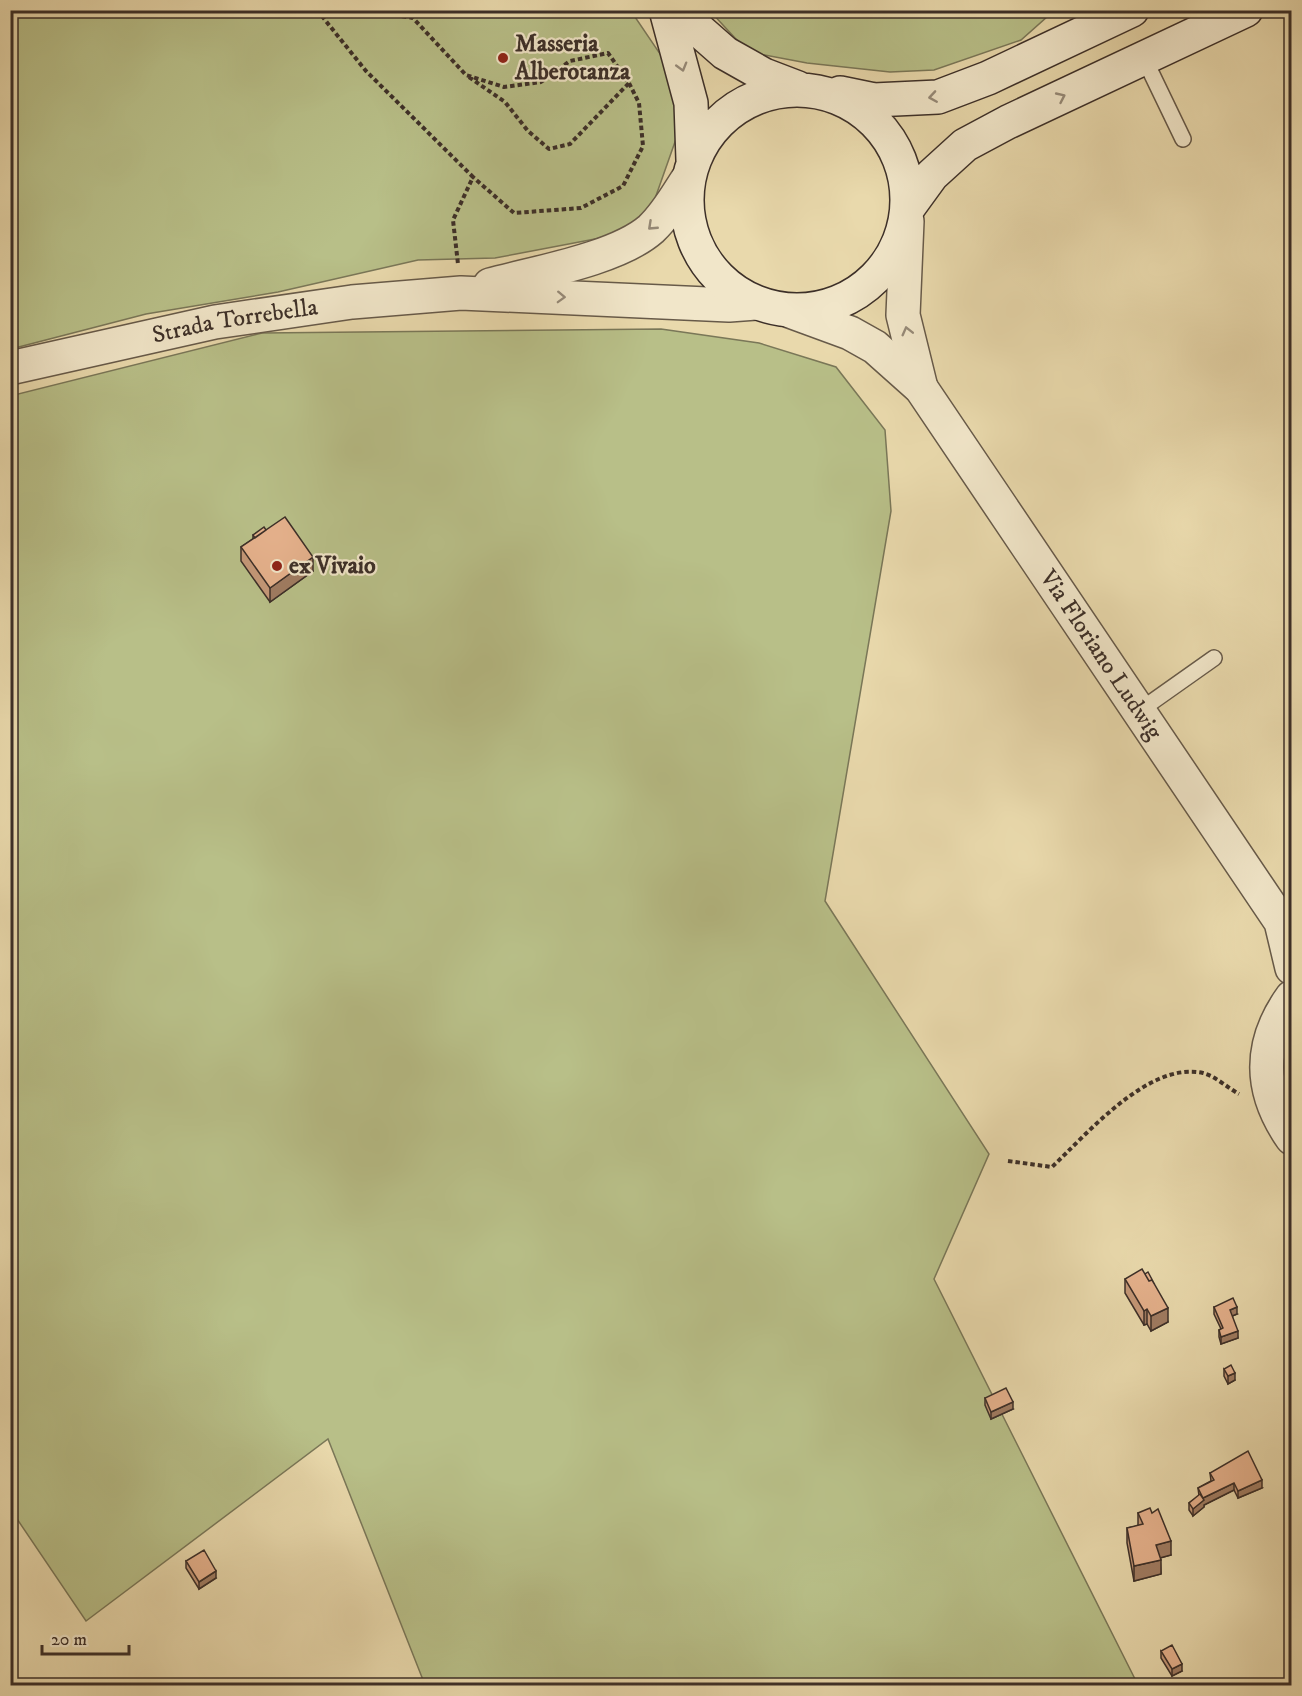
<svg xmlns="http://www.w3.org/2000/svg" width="1302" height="1696" font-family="'IM FELL DW Pica',serif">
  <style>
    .green { fill: #b8bf88; stroke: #7a7758; stroke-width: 1.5 }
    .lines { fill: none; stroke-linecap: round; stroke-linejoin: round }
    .service-casing { stroke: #675a49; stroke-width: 18 }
    .tertiary-casing { stroke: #675a49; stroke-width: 36 }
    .secondary-casing { stroke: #3c2f28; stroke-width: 36 }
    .path { stroke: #3c2f28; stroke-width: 4; stroke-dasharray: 4.5 3; stroke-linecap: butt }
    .service { stroke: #f1e6c9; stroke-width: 15 }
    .tertiary { stroke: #f1e6c9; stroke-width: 33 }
    .secondary { stroke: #f1e6c9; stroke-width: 33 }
    .wall { fill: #c59878; stroke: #3c2f28; stroke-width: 1.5 }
    .shaded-wall { fill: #a07c62; stroke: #3c2f28; stroke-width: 1.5 }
    .building { fill: #e5b18c; stroke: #3c2f28; stroke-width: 1.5 }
    .oneway { stroke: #968a78 }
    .poi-dot { fill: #8f2418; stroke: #f1e6c9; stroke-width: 2 }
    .labels { text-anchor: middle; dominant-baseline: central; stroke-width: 4.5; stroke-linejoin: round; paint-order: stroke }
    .poi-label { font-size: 24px; font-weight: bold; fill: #3c2f28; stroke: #f1e6c9; text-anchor: start }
    .street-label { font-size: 24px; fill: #3c2f28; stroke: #f1e6c9 }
  </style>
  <rect width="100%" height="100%" fill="#e9d9ac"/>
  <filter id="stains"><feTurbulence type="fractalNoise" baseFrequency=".00333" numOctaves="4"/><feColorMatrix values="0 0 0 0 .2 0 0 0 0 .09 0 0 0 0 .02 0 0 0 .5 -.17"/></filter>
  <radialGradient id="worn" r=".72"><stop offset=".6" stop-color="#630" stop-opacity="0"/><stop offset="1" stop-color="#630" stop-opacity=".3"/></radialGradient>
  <path class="green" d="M11,11H631L671,70L678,89L676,139L652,207L637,222L616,235L495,258L418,260L278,292L146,314L11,349Z
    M710,11H1067L1047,17L1021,40L934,70L890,72L807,63L748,52Z
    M661,329L759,343L836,367L885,430L891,511L825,901L989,1154L934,1279L1138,1685H425L328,1439L86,1621L11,1510L10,396L262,333Z
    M1291,1017V1118L1287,1111L1279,1050Z"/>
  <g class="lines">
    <g class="service-casing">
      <path id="service" d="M1144,58L1183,139
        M1139,711L1214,658"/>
    </g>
    <g class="tertiary-casing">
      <g id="tertiary">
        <path d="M907,221L903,315L921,388"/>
        <path d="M490,285C534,273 617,259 651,229C666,215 676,197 687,180"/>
        <path id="s1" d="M790,311L850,333L875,347L921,388L1281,922L1292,968"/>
        <path id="s2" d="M10,368L215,322L352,302L461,293L729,305L756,303"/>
        <path d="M1292,997C1258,1044 1259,1091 1292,1138"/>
      </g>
    </g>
    <g class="secondary-casing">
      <path id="secondary" d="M666,10L691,103L693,160
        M676,10L725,53L764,75L798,88
        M687 200a110 110 0 1 1 220 0a110 110 0 1 1-220 0Z
        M840,93L874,100L938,97L988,78L1132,10
        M908,208L932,175L965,145L1008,122L1246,10"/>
    </g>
    <path class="path" d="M317,10L366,71L473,177L453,220L458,264
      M365,10L413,18L466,75L504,87L541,82L570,61L608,53L629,83L639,103L643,146L623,186L581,208L514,213L473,177
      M469,77L505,102L528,131L549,149L570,144L629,83
      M1008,1161L1052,1167C1088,1133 1149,1061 1203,1073C1215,1076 1228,1088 1239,1094"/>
    <use href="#service" class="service"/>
    <use href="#tertiary" class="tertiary"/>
    <use href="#secondary" class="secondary"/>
  </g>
  <path class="wall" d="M266,530L313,571L270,602L241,561V547L253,539V535Z
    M1145,1274L1155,1287L1168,1322L1151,1331L1147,1324L1144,1325L1125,1293V1279Z
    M1214,1307L1237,1314L1232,1316L1238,1338L1221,1344L1219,1337V1330L1221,1329L1214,1314Z
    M1224,1369L1235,1380L1228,1384L1224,1376Z
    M985,1398L1013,1409L991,1419L985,1405Z
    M1210,1473L1262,1488L1238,1498L1234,1490L1204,1505V1507L1193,1516L1189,1510V1503L1199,1496L1198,1488L1211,1481Z
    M1138,1513H1152L1171,1555L1160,1558L1161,1574L1134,1581L1127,1543V1528L1138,1526Z
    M186,1561L216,1578L199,1589L186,1568Z
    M1161,1651L1182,1671L1172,1676L1161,1658Z"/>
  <path class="shaded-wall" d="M313,557V571L270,602V588Z
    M1237,1307V1314L1230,1317V1310Z
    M1168,1308V1322L1151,1331V1316Z
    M1147,1309V1324L1144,1325V1311Z
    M1238,1331V1338L1221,1344V1337Z
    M1235,1373V1380L1228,1384V1376Z
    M1013,1402V1409L991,1419V1412Z
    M1262,1480V1488L1238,1498V1491Z
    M1234,1483V1490L1204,1505V1507L1193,1516V1509L1203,1498Z
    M1171,1541V1555L1156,1559V1545Z
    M1161,1560V1574L1134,1581V1566Z
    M216,1571V1578L199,1589V1582Z
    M1182,1664V1671L1172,1676V1669Z"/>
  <path class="building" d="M285,517L313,557L270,588L241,547Z
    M264,527L266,530L255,538L253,535Z
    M1142,1269L1149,1281L1152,1280L1168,1308L1151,1316L1147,1309L1144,1311L1125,1279Z
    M1148,1272L1155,1285L1152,1280L1149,1281L1145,1274Z
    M1233,1298L1237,1307L1230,1310L1238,1331L1221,1337L1219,1330L1223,1328L1214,1307Z
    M1231,1365L1235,1373L1228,1376L1224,1369Z
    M1006,1388L1013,1402L991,1412L985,1398Z
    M1248,1451L1262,1480L1238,1491L1234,1483L1203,1498L1198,1488L1214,1480L1210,1473Z
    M1200,1494L1204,1500L1193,1509L1189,1503Z
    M1150,1508L1152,1513L1158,1509L1171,1541L1156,1545L1161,1560L1134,1566L1127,1528L1143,1524L1138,1513Z
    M204,1550L216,1571L199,1582L186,1561Z
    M1172,1645L1182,1664L1172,1669L1161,1651Z"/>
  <defs><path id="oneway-chevron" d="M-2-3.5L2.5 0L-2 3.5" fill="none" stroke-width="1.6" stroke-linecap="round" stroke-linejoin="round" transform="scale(1.5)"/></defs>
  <g class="oneway">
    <use href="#oneway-chevron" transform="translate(682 67) rotate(74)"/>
    <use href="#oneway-chevron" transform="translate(933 97) rotate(171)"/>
    <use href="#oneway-chevron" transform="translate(1061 97) rotate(-25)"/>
    <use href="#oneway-chevron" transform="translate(652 226) rotate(137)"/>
    <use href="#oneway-chevron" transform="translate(561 297) rotate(2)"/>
    <use href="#oneway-chevron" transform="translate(907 331) rotate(-104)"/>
  </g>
  <g class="poi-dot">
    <circle cx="503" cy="58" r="6"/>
    <circle cx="277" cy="566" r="6"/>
  </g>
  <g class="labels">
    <g class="poi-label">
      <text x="515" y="44">Masseria<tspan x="515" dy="28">Alberotanza</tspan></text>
      <text x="289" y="566">ex Vivaio</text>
    </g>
    <g class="street-label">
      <text stroke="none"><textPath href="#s2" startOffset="230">Strada Torrebella</textPath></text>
      <text stroke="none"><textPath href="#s1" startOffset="476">Via Floriano Ludwig</textPath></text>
    </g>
  </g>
  <rect width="1302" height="1696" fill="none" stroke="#e9d9ac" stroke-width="36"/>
  <rect x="12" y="12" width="1278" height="1672" fill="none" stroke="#3c2f28" stroke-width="3"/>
  <rect x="18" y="18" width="1266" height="1660" fill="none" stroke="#3c2f28" stroke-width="1.5"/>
  <path d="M42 1645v9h87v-9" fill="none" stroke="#3c2f28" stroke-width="3"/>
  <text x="51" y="1645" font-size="18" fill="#3c2f28" stroke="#f1e6c9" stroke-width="4.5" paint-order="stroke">20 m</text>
  <rect width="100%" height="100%" filter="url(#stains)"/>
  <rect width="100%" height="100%" fill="url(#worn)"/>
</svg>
